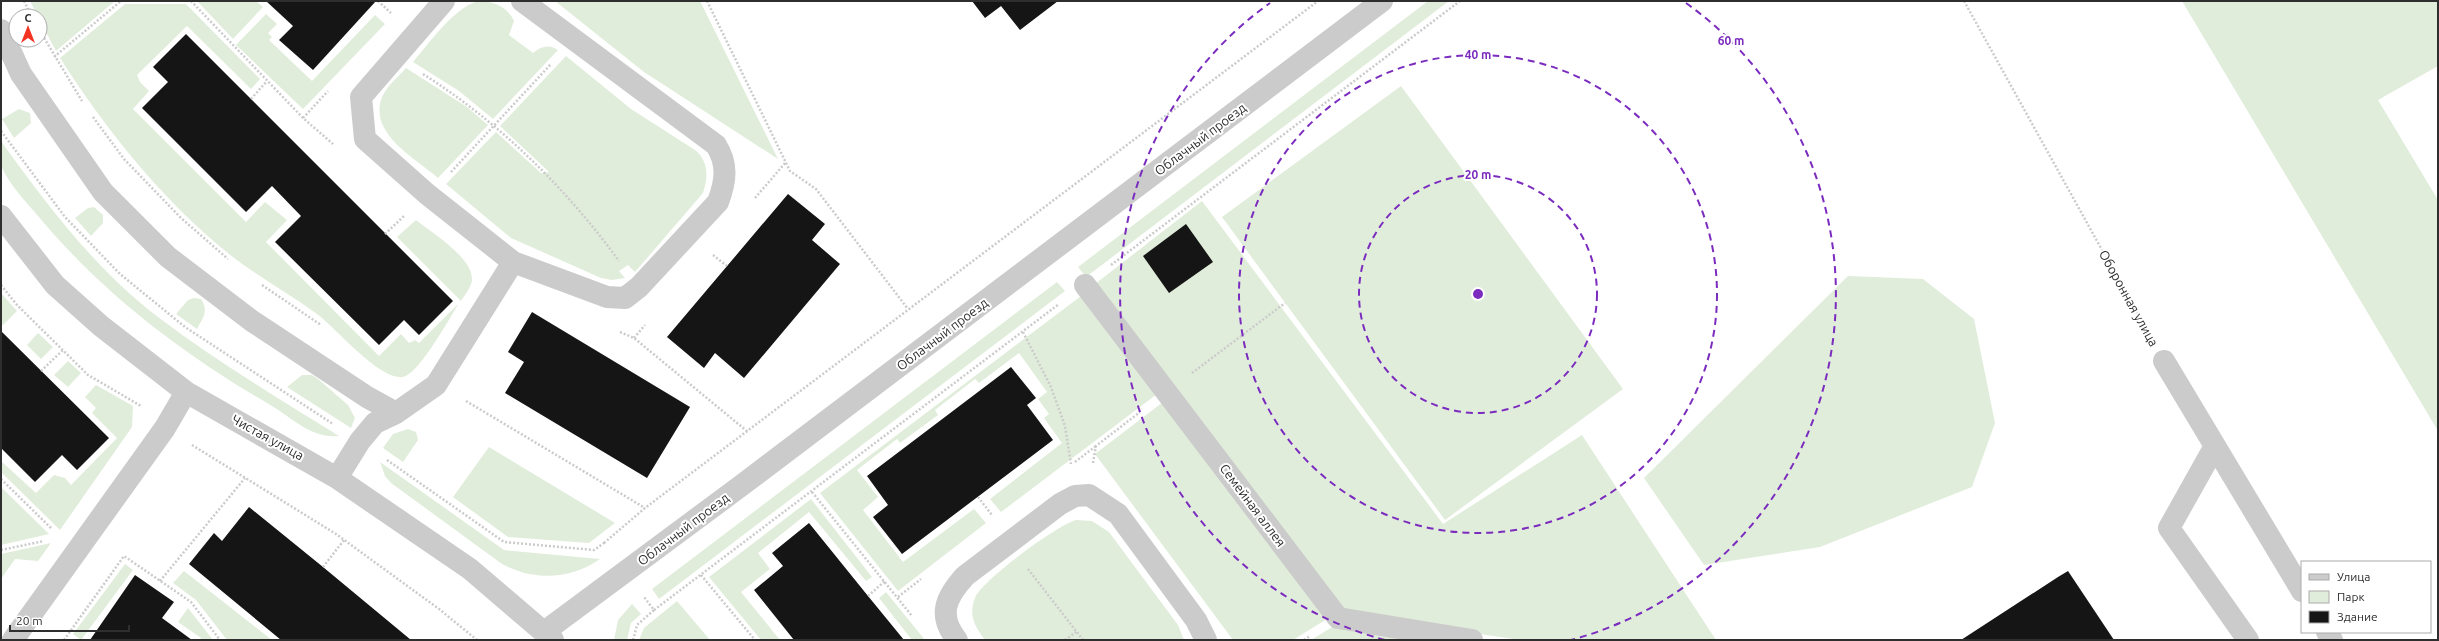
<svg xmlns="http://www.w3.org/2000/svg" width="2439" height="641" font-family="Ubuntu,sans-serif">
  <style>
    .green { fill: #e1eddb }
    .building { fill: #151515 }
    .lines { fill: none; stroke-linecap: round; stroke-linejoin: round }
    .path { stroke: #cbcbcb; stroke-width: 2.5; stroke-dasharray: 2 2; stroke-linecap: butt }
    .minor { stroke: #cbcbcb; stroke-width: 22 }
    .ring { fill: none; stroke: #7b2cbf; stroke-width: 2; stroke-dasharray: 7 5 }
    .labels { text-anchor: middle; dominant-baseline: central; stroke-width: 4; stroke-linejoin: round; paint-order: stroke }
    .street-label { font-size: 13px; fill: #2e2e2e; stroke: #fff }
    .centre { fill: #7b2cbf; stroke: #fff; stroke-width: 2 }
    .ring-label { font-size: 12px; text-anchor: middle; font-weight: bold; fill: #7b2cbf; stroke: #fff; stroke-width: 4; stroke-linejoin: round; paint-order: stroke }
  </style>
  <rect width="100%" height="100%" fill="#fff"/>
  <path class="green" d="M30,1H115L56,51L40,21V16H38Z
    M197,1H256L263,7L233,39Z
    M478,1C493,1 507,6 514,21L509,35L533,53C541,46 549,44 558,50L493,119L459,91L413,62C429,43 454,8 478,1Z
    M555,1H700L778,159L644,72Z
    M1428,1H1449L1086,277L1078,267Z
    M2182,1H2438V66L2378,100L2438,200V431Z
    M125,4H186L260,79L251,89L187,26L137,75L140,82L149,91L133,109L246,222L265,202L287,220L266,242L379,356L401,334L409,343L415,340L419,343L459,303C449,319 419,374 403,377C379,380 337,329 317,314C288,293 257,276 229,254C161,199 107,131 60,58Z
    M266,14L277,24L268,33L272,37L269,40L312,81L375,15L385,24L303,109L236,45Z
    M566,56L631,109L695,150C709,161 708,178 703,193L635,272L628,265L619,271L625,278L612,280L601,278L511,238L446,184L496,132L541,173L549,172L500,126Z
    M406,68L467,107L488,125L438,178C415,158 368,134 382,97C387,86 398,77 406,68Z
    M1401,86L1623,389L1445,520L1222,217Z
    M19,109L30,113L31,123L14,138L2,119Z
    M1,141C46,204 96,270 158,317C216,361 278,398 339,436C313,439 293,419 272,406C184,355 104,295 38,216C26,202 10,185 2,168C0,162 1,149 1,141Z
    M1202,201L1443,524L1582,435L1716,640H1521L1342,614L1095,284Z
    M94,207L103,215V223L91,236L75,218L88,208Z
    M416,220C432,233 472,257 472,279C472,286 465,295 461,301L397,237Z
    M1848,276L1923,279L1974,319L1995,423L1972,487L1820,547L1704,565L1644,478Z
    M1057,282L1065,291L659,599L652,589Z
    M1,293L17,311L3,325L1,323Z
    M1085,293L1161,391L1001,512L990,499L1062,443L1044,418L1049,414L1038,399L1047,392L1019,353L979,383L975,379L935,410L938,415L900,443L897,439L857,470L878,497L863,510L903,562L974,509L986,523L898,591L820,493Z
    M194,298L201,299C209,311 203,318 197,329L176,314L188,300Z
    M38,333L53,347L41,359L27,345Z
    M68,361L81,373L68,387L54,375Z
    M302,375H312L317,378L348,405L355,418L351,428L287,387Z
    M96,385L133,406L132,427L60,530L1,472V461L36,493L54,475L65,478L71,485L117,438L92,413L96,408L85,397Z
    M1167,399L1330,617L1293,640H1233L1095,454Z
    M408,429L416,432L418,440L403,462L383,448L393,434Z
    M489,447L615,523L589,543L508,537L453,497Z
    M380,462L504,550L600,559C570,580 534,581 502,564L391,483L385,476Z
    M1,487L49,534L1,545Z
    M811,499L872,577L866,581L809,512L758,553L770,569L741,592L780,640H761L709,577Z
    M1076,520L1092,521L1109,532L1178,625L1184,640H985C975,627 968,615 975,598C981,581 1057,525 1076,520Z
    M51,543L38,561L15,559L1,579V554Z
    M125,564L133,570L81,640L73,634Z
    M184,571L272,640H227L196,600L173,583Z
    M886,592L925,640H912L879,598Z
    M677,601L710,640H639L644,628Z
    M632,604L641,614L631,623L627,640H614L618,620Z
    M188,608L213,640H200L201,638L178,622Z
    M1337,624L1442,640H1311Z"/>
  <path class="building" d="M266,1H376L313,70L279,40L293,26Z
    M972,1H1058L1020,30L1001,6L985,18Z
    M186,34L453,301L419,335L404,320L379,345L275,242L301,216L272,186L246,212L142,108L168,82L153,67Z
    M788,194L825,224L812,240L840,264L744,378L715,353L704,368L667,337Z
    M1186,224L1213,262L1169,293L1143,256Z
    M532,312L690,407L647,478L505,393L524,362L508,352Z
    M1,331L109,438L77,470L62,455L35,482L1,448Z
    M1011,367L1036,398L1027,405L1053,440L902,554L873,517L888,505L867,476Z
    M249,507L323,567L411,640H281L189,564L214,533L222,541Z
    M809,523L868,596L904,640H794L754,590L783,566L772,553Z
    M2068,571L2114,640H1961L2058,577Z
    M135,575L174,602L162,618L192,640H90Z"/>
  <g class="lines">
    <path class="path" d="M24,1L29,11
      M191,1L303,118L333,144
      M378,1L391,13
      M707,1L790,171L816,189L908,309
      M1964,1L2148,333
      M40,31L82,101
      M54,57L121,1
      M423,74C500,123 565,187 619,261
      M251,99L267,81
      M93,117L124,159L181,218L228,259
      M303,118L328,91
      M1,131L65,217L120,274L185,327L333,424
      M451,172L551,64
      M755,198L786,162
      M385,234L404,216
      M713,255L727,266
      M1111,265L1460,1
      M1,285L17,305L88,375L141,406
      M262,285L321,325
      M620,332L634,338L748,432
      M1023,332L1051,387L1065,426L1071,464
      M634,338L645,325
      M41,371L63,350
      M1192,373L1285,303
      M466,401L645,508
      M192,445L336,534L439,609L477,640
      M387,460L504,542L594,550L604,543
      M1075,462L1096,446
      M1093,463L1096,446L1140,412
      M1,479L52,529
      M812,492L912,616
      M978,497L992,515
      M604,543L645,508L1318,1
      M1,550L44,541
      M323,567L344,540
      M1028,569L1083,640
      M701,575L755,640
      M160,581L245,478
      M868,596L885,581
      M898,597L921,579
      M654,610L1059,304
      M64,640L124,556L191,602L220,640
      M633,640L637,625L654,610L644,597
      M1065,640L1076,632
      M1304,640L1310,636"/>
    <path class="minor" d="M444,1L361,97L365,139L427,194L513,262L607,297L625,298L639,287L718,202C726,181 728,164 716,145L522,1
      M1,30L21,74L103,192L168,257L252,321L367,397L396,413
      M1,216L55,285L101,326L186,392L337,478L470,569L553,640
      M1085,285L1338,618L1472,640
      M2164,361L2302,591
      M2215,446L2169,528L2248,640
      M337,478L360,441L375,423L396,413L436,385L513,262
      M544,632L742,485L1382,1
      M2327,632L2332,640
      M13,640L165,428L186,392
      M957,640C937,615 946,597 965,576L1060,504L1075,496L1089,495L1118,514L1196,620L1206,640"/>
  </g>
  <g class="ring">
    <circle cx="1478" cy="294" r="119"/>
    <circle cx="1478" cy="294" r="239"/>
    <path d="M1385 640A358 358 0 0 1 1270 3M1686 3A358 358 0 0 1 1571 640"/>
  </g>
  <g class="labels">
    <g class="street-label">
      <text transform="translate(1200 139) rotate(-37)">Облачный проезд</text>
      <text transform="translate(2129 298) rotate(61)">Оборонная улица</text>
      <text transform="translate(942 334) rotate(-37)">Облачный проезд</text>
      <text transform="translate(268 437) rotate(29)">Чистая улица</text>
      <text transform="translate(1253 505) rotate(53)">Семейная аллея</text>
      <text transform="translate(683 529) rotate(-37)">Облачный проезд</text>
    </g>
  </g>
  <circle cx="1478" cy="294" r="6" class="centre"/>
  <g class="ring-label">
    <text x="1731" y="45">60 m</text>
    <text x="1478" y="59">40 m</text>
    <text x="1478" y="179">20 m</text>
  </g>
  <rect width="2439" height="641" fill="none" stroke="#2e2e2e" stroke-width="4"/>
  <rect x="2301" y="561" width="130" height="72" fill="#ffffff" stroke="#ababab"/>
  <rect x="2309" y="574" width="20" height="6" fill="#cbcbcb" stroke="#ababab"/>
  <text x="2337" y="581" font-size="12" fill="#2e2e2e">Улица</text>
  <rect x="2309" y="591" width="20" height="12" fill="#e1eddb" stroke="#ababab"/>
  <text x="2337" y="601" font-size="12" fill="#2e2e2e">Парк</text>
  <rect x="2309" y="611" width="20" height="12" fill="#151515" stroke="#ababab"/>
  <text x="2337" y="621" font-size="12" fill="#2e2e2e">Здание</text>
  <g transform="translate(28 28)"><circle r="19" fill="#ffffff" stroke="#ababab"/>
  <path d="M0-3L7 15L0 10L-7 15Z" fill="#f23423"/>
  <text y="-6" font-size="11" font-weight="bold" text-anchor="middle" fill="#2e2e2e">С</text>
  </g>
  <path d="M10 625v6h119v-6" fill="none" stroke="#2e2e2e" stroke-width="2"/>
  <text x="16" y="625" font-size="12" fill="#2e2e2e" stroke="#ffffff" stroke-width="3" paint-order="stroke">20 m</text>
</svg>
